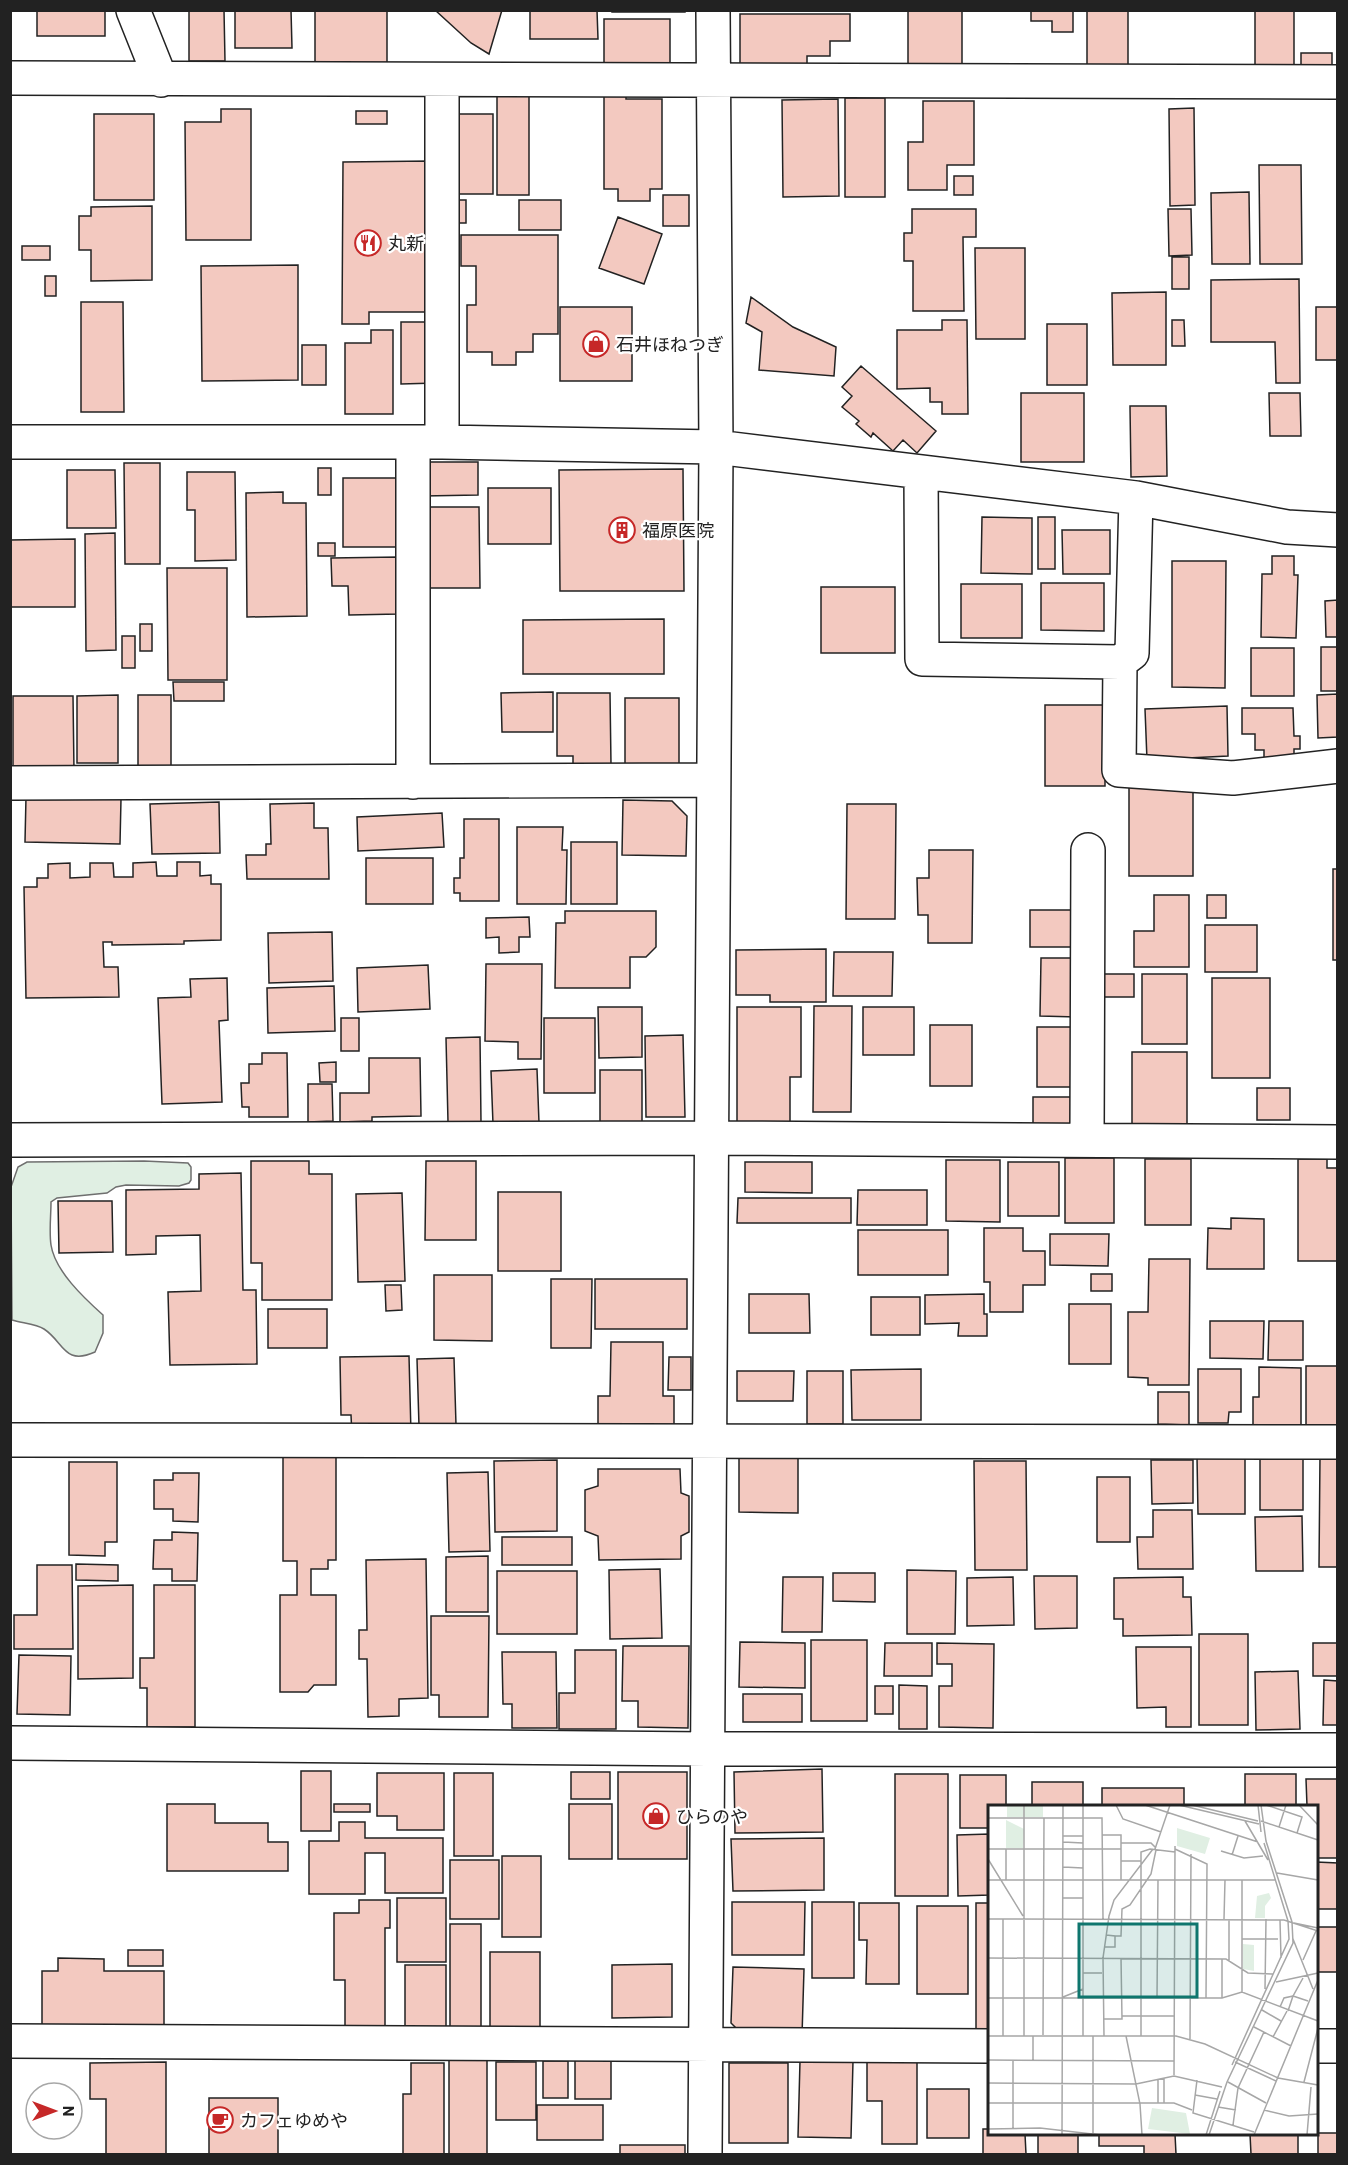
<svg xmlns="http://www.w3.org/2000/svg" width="1348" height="2165" font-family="Barlow,'Noto Sans JP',sans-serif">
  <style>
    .green { fill: #e0efe3; stroke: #6f6f6f; stroke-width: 1.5 }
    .building { fill: #f3c9c0; stroke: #222; stroke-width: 1.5 }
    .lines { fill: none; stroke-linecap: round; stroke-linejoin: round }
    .street-casing { stroke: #222; stroke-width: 36 }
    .street { stroke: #fff; stroke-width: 33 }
    .labels { text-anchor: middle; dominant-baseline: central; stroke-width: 4.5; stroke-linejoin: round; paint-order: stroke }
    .poi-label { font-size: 18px; fill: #222; stroke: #fff; text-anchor: start }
    .inset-road { fill: none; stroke: #a7a7a7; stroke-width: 1.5 }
    .view { fill: #0f766e; fill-opacity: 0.15; stroke: #0f766e; stroke-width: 3 }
    .inset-edge { fill: none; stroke: #222; stroke-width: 3 }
  </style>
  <rect width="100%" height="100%" fill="#fff"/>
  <path class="green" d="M144,1161L188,1163L191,1167V1180L189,1183L179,1186L126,1185L116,1187L107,1193L57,1198L51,1202C51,1216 49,1231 51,1245C55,1271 84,1298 103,1315V1333L95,1352C64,1366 64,1342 44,1329C36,1324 21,1323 12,1320L11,1187L18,1167L27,1162Z"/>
  <path class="building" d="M37,10H105V36H37Z
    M189,10H224L225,61H189Z
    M235,10H291L292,48H235Z
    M315,10H387V68L315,63Z
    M435,10H502L489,54L471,43Z
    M530,10H597L598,39H530Z
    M612,10H685V12H612Z
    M908,10H962V67H908Z
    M1031,10H1073V32H1052V21H1031Z
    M1087,10H1128V68H1087Z
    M1255,10H1294V69H1255Z
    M740,14H850V41H830V56H807V64H740Z
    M604,19H670V66L604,67Z
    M1301,53H1332V71H1301Z
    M497,91H529V195H497Z
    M604,92H626V99H662V189H650V201H618V189H604Z
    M845,98H885V197H845Z
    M838,99L839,196L783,197L782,100Z
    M923,101H974V165H947V190H908V142H923Z
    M1194,108L1195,205L1170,206L1169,109Z
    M221,109H251V240H186L185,122H221Z
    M356,111H387V124H356Z
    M94,114H154V200H94Z
    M456,114H493V194H456Z
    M430,161L431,312H369V324H342L343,162Z
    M1259,165H1301L1302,264H1260Z
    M954,176H973V195H954Z
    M1249,192L1250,264H1212L1211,193Z
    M663,195H689V226H663Z
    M453,200H466V223H453Z
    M519,200H561V230H519Z
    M152,206V280L91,281V250H79V216H91V207Z
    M912,209H976V237H963L964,311H913V261H904V233H912Z
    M1168,209H1191L1192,255L1169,256Z
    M618,217L662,234L644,284L599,268Z
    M461,235H558V334H533V352H516V365H492V352H467V305H476V266H461Z
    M22,246H50V260H22Z
    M975,248H1025V339H976Z
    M1172,257H1189V289H1172Z
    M298,265V380L202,381L201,266Z
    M45,276H56V296H45Z
    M1299,279L1300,383H1276L1275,342H1211V280Z
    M1166,292V365H1113L1112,293Z
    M751,297L793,327L836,347L834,376L759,370L762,332L746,323Z
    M81,302H123L124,412H81Z
    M560,307H632V381H560Z
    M1316,307H1338V360H1316Z
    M942,320H967L968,414H942V402H930V388L897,389V330H942Z
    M1172,320H1184L1185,346H1172Z
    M401,322H435L436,383L401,384Z
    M1047,324H1087V385H1047Z
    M371,330H393V414H345V343H371Z
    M302,345H326V385H302Z
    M861,366L936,431L917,453L903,440L893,451L873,433L871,437L856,424L859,421L842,407L852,396L842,387Z
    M1021,393H1084V462H1021Z
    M1269,393H1300L1301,436H1270Z
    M1130,406H1166L1167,476L1131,477Z
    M423,462H478V495L423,496Z
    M124,463H160V564H125Z
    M318,468H331V495H318Z
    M683,469L684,591H560L559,470Z
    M67,470H115L116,528H67Z
    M187,472H235L236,560L195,561V510H187Z
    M343,478H403V547H343Z
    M488,488H551V544H488Z
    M283,492V503H306L307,616L247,617L246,493Z
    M425,507H479L480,588H426Z
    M982,517L1032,518V574L981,573Z
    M1038,517H1055V569H1038Z
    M1062,530H1110V574H1063Z
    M115,533L116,650L86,651L85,534Z
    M75,539V607H10V540Z
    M318,543H335V556H318Z
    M1272,556H1294V575H1298L1296,638L1261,637L1262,574H1272Z
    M399,557V614L349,615L348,586H332L331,558Z
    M1172,561H1226L1225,688L1172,687Z
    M167,568H227V680H168Z
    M1041,583H1104V631L1041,630Z
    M961,584H1022V638H961Z
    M821,587H895V653H821Z
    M1338,600V637H1326L1325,601Z
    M664,619V674H523V620Z
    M140,624H152V651H140Z
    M122,636H135V668H122Z
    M1321,647H1338V691H1321Z
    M1251,648H1294V696H1251Z
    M173,682H224V701H174Z
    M553,692V732H502L501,693Z
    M557,693H610L611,764H573V756H557Z
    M1338,694V737L1318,738L1317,695Z
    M118,695V763H77V696Z
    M138,695H171V768H138Z
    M13,696H73L74,771L13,772Z
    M625,698H679V765H625Z
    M1045,705H1105V786H1045Z
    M1227,706L1228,756L1147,760L1145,709Z
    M1242,708H1293L1294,736H1300V749H1294V757L1264,758V750H1255V734H1242Z
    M1129,787H1193V876H1129Z
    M26,797L121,799L120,844L25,842Z
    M623,800L672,801L687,816L686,856L622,855Z
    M219,802L220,853L152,854L150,804Z
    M314,803V828H328L329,879H247L246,855H266V844H271L270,804Z
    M847,804H896L895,919H846Z
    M442,813L444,847L358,851L357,817Z
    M464,819H499V901H460V893H454V878H460V858H464Z
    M517,827H563L562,850H567L566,904H517Z
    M571,842H617V904H571Z
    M929,850H973L972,943H928V915H918L917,878H929Z
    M366,858H433V904H366Z
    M156,862L157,876H177V862H200V876L211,875V884H221V940L184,941V944L112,945V942H103L104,967H118L119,997L26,998L24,887H37V878H48V864L70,863V878L90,877V863H113L114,877H133V863Z
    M1333,869H1338V960H1333Z
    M1154,895H1189V967H1134V931H1154Z
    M1207,895H1226V918H1207Z
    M1030,910H1078V947H1030Z
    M565,911H656V947L646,957H630V988H555L556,923H565Z
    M529,917L530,937H519V952L499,953V937L486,938V918Z
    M1205,925H1257V972H1205Z
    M332,932L333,981L269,983L268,933Z
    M826,949V1002H770V995H736V950Z
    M834,952H893L892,996H833Z
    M1041,958H1078L1077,1017L1040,1016Z
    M486,964H542L541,1059H518V1042L485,1041Z
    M428,965L430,1009L358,1012L357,968Z
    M1104,974H1134V997H1104Z
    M1142,974H1187V1044H1142Z
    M227,978L228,1020L219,1021L222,1102L162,1104L158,998L191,997L190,979Z
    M1212,978H1270V1078H1212Z
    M334,986L335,1031L268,1033L267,988Z
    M814,1006H852L851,1112H813Z
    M598,1007H642V1057L599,1058Z
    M737,1007H801V1077H790V1122H737Z
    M863,1007H914V1055H863Z
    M341,1018H359V1051H341Z
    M544,1018H595V1093H544Z
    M930,1025H972V1086H930Z
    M1037,1027H1071V1087H1037Z
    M683,1035L685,1117H646L645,1036Z
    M480,1037L481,1122H448L446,1038Z
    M1132,1052H1187V1124H1132Z
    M262,1053H287L288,1117H249V1107H242L241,1083H249V1064H262Z
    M369,1058H420L421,1116L372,1117V1121L340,1122V1093H369Z
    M336,1062V1082H320L319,1063Z
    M537,1069L539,1123L493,1124L491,1071Z
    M600,1070H642V1124H600Z
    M308,1084H332L333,1121L308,1122Z
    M1257,1088H1290V1120H1257Z
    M1033,1097H1079V1125H1033Z
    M1065,1158H1114V1223H1065Z
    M1145,1159H1191V1225H1145Z
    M1298,1159H1327V1168H1338V1261H1298Z
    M946,1160H1000V1222L946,1221Z
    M251,1161H309V1174H332V1300H262V1263H251Z
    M426,1161H476V1240H425Z
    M745,1162H812V1193L745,1192Z
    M1008,1162H1059V1216H1008Z
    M241,1173L243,1290H256L257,1364L170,1365L168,1292L201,1291L200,1235L156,1236V1254L126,1255V1190L199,1189V1174Z
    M858,1190H927V1225H857Z
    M498,1192H561V1271H498Z
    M402,1193L405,1281L358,1282L356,1194Z
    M738,1198H851V1223H737Z
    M58,1201H112L113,1252L59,1253Z
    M1231,1218L1264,1219V1269H1207L1208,1228L1231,1229Z
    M984,1228H1023V1251H1045V1285H1023V1312H990V1282H984Z
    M858,1230H948V1275H858Z
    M1050,1234H1109L1108,1266L1050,1265Z
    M1149,1259H1190L1189,1385H1148V1378L1128,1377V1312H1148Z
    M1091,1274H1112V1291H1091Z
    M434,1275H492V1341L434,1340Z
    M551,1279H592L591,1348H551Z
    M595,1279H687V1329H595Z
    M385,1285H401L402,1310L386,1311Z
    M749,1294H809L810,1333H749Z
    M984,1294V1314H987V1336H958L959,1323L925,1324V1295Z
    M871,1297H920V1335H871Z
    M1069,1304H1111V1364H1069Z
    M268,1309H327V1348H268Z
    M1210,1321H1264L1263,1359L1210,1358Z
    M1269,1321H1303V1360H1268Z
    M611,1342H663V1396H674V1435L598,1434V1396H610Z
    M409,1356L411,1434L352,1436L351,1415H341L340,1357Z
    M669,1357H691V1390H668Z
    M454,1358L456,1425L419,1426L417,1359Z
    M1306,1366H1338V1426H1306Z
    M1259,1367L1301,1368V1427H1253V1397H1259Z
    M921,1369V1420H852L851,1370Z
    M1198,1369H1241V1412H1229L1228,1423H1198Z
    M737,1371H794L793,1401H737Z
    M807,1371H843V1424H807Z
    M1158,1392H1189V1425L1158,1424Z
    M283,1455H336V1560H328V1569H311V1595H336V1685H314L308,1692H280V1595H297V1561H283Z
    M1320,1455H1338V1567H1319Z
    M1245,1456V1514H1198L1197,1457Z
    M1260,1457H1303V1510H1260Z
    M739,1458H798V1513L739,1512Z
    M557,1460V1531L495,1532L494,1461Z
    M1151,1460H1193V1503L1152,1504Z
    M974,1461H1026L1027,1570H975Z
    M69,1462H117V1542H105V1556L69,1555Z
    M598,1469H680L681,1493L689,1496V1532L681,1536V1559L599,1560L598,1536L585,1531V1490L598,1486Z
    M488,1472L490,1551L449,1552L447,1473Z
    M173,1473H199L198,1522L173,1521V1509H154V1480H173Z
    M1097,1477H1130V1542H1097Z
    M1153,1510H1192L1193,1569H1138L1137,1537H1153Z
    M1302,1516L1303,1571H1256L1255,1517Z
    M172,1532L198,1533L197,1581H172V1569H153L154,1540H172Z
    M502,1537H572V1565H502Z
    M488,1556V1612H446V1557Z
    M426,1559L428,1698L399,1699V1716L368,1717L367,1659H359V1630H367L366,1560Z
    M76,1564L118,1565V1581L76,1580Z
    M37,1565H72L73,1649H14V1615H37Z
    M660,1569L662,1638L610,1639L609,1570Z
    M907,1570L956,1571L955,1634H907Z
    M497,1571H577V1634H497Z
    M833,1573H875V1602L833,1601Z
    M1034,1576H1077V1628L1035,1629Z
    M783,1577H823L822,1632H782Z
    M1013,1577L1014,1625L967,1626V1578Z
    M1183,1577V1597H1191L1192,1635L1123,1636V1619H1114V1578Z
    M133,1585V1678L78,1679V1586Z
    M154,1585H195V1727H147V1688H140V1658H154Z
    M431,1616H489L488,1717H439V1695H431Z
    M1199,1634H1248V1725H1199Z
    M811,1640H867V1721H811Z
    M740,1642L805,1643V1688L739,1687Z
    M885,1643H932V1676H884Z
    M937,1643L994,1644L993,1728L939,1727V1686H952V1664H937Z
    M1313,1643H1338V1676H1313Z
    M623,1646H689L688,1728L638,1727V1701H622Z
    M1136,1647H1191V1727H1166V1707L1137,1708Z
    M575,1650H616V1729H559V1693H575Z
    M502,1652H556L557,1728H512V1704H503Z
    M19,1655L71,1656L70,1715L17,1714Z
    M1298,1671L1300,1729L1256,1730L1255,1672Z
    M1324,1680L1338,1681V1725H1323Z
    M899,1685L927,1686V1729H899Z
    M875,1686H893V1714H875Z
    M743,1694H802V1722H743Z
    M822,1769L823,1832L735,1833L734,1772Z
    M301,1771H331V1831H301Z
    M571,1772H610V1799H571Z
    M618,1772H687V1859H618Z
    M377,1773H444V1830H397V1816H377Z
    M454,1773H493V1856H454Z
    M895,1774H948V1896H895Z
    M1245,1774H1296V1806H1245Z
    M960,1775H1006V1806H990V1828H960Z
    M1306,1779H1338V1858H1316V1806H1307Z
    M1032,1782H1083V1806H1032Z
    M1102,1788H1184V1806H1102Z
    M167,1804H215V1823H268V1842H288V1871H167Z
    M334,1804H370V1812H334Z
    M569,1804H612V1859H569Z
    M339,1822H365V1838H443V1893H385V1853H365V1894H309V1841H339Z
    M990,1834V1895L958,1896L957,1835Z
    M824,1838V1890L733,1891L731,1839Z
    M502,1856H541V1937H502Z
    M450,1860H499V1919H450Z
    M1316,1862L1338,1863V1909H1316Z
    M397,1898H446V1962H397Z
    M359,1900H390V1928H385V2029H345V1980H334V1913H359Z
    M732,1902H805L804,1955H732Z
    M812,1902H854V1978H812Z
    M859,1903H899V1984H866L867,1940H859Z
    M976,1903H990V2036H976Z
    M917,1906H968V1994H917Z
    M450,1924H481V2030H450Z
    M1318,1927H1338V1972H1318Z
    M128,1950H163V1966H128Z
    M490,1952H540V2030H490Z
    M58,1958L104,1959V1971H164V2027H42V1971H58Z
    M672,1964V2017L612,2018V1965Z
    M405,1965H446V2031H405Z
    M733,1967L804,1969L802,2036L743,2035L731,2023Z
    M867,2058H917V2144H882V2101H867Z
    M575,2059H611V2099H575Z
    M449,2060H487V2154H449Z
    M543,2061H568V2098H543Z
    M800,2061H853L851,2138L798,2137Z
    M166,2062V2154H106V2099H90V2063Z
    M496,2062H536V2120H496Z
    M411,2063H444V2154H403V2094H411Z
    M729,2063H788V2143H729Z
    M927,2089H969V2138H927Z
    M209,2098H278V2154H209Z
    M537,2105H603V2140H537Z
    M983,2129H990V2134H1025L1026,2154H983Z
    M1318,2133H1338V2154H1318Z
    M1038,2134H1078V2154H1038Z
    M1099,2134H1175L1176,2154H1144V2146H1099Z
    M1250,2134H1298V2154H1251Z
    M620,2145H685V2154H620Z"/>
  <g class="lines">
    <g class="street-casing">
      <path id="street" d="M133,10L161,80
        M10,78L1338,82
        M442,80V442
        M10,442H442L716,447L1136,498L1287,527L1338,530
        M413,442V782
        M921,472L922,659L1120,662L1132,653L1136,498
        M1120,662L1119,770L1233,778L1338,766
        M10,783L713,780
        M10,1140L713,1138L1338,1142
        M1087,1140L1088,850
        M10,1440L1338,1442
        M10,1743L707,1749L1338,1750
        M10,2041L990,2046
        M1316,2046H1338
        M705,2154L716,447L713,10"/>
    </g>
    <use href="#street" class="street"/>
  </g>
  <defs>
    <g id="restaurant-ring" transform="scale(1.35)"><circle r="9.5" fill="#fff" stroke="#c62828" stroke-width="1.5"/><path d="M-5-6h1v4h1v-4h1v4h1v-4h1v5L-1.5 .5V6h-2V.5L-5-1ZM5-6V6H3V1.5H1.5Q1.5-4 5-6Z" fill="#c62828"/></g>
    <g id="shop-ring" transform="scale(1.35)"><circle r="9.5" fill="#fff" stroke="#c62828" stroke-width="1.5"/><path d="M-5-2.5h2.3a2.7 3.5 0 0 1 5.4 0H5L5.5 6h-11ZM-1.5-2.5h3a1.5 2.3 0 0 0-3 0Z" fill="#c62828"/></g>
    <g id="building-ring" transform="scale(1.35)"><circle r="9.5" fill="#fff" stroke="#c62828" stroke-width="1.5"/><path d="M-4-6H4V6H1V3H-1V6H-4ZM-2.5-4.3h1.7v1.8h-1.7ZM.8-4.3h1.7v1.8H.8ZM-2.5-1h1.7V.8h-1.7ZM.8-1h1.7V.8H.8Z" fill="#c62828"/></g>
    <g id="cafe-ring" transform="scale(1.35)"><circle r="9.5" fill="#fff" stroke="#c62828" stroke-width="1.5"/><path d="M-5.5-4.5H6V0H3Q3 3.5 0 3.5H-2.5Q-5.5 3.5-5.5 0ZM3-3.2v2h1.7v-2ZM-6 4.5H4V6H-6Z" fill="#c62828"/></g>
  </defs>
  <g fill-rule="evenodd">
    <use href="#restaurant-ring" x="368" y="243"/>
    <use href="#shop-ring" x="596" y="344"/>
    <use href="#building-ring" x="622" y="530"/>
    <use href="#shop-ring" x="656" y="1816"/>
    <use href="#cafe-ring" x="220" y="2120"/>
  </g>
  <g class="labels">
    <g class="poi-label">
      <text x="388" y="243">丸新</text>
      <text x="616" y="344">石井ほねつぎ</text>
      <text x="642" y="530">福原医院</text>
      <text x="676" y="1816">ひらのや</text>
      <text x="240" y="2120">カフェゆめや</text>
    </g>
  </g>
  <g transform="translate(988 1805)">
    <rect width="330" height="330" fill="#fff"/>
    <path d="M55,0V12H19V1ZM18,15L36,24L35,43H18ZM189,23L222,33L217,49L189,41ZM281,88L283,93L277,101V113H267L269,91ZM255,139L266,140V166L255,164ZM164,303L198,308L202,329L160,324Z" fill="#e0efe3"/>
    <path class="inset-road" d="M128,0L135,14L173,27M157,0L270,37M191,0L271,19M204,0L270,16M270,0L273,27M278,0L314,12L309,28M311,0L330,20M0,13H114L115,114M257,16L280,55M273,16L330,35M291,22L298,0M114,30H133V38M75,31H95M75,37L95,38M0,44H133V75M133,44V38H163L168,43M167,44L182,0M187,44L219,59L218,193M233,46L256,53L275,51M244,50L250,31M0,54L35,111M133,56H153M75,62L95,63M289,68L330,75M0,75H287M18,75V44M75,93H95M0,114L296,115L330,126M236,114L237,75M292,115L293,153M306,118L330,123M127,131H133L134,104L142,100L163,69L168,45M254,134H290M305,134L325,184M116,142H127V131L118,130M0,153L238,154L260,168L285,169M234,154V193M315,155L328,126M241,156V115M95,168H114M288,177L330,168M277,184L278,114M254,187V75M75,192L95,184M0,193H234L254,187L330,216M169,193L170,75M292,202L296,193L305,191L315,173M274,205L293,216M300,206L305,191L320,196M134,211H186M115,214H134L133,153M266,222L303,241M55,230L56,13M0,231H188L217,239L290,273L330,280M15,231V114M36,231V0M45,231V255M95,231V0M116,231L115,153L121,111L126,95L165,44M138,231L152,299L154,330M153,231V47L162,44L187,47M285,232L299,206M202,234L203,49M0,255L186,256M25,255V324M247,257L288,276M244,260L301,134L300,116L276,38M186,270L187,41M209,275L205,308L266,327M240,277L278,298M316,277L330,223M0,278L148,279L186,271L234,282M207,290L229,294M0,298H186L204,305M170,298V274M176,298V273M230,302L248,305M276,305L301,311L330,309M245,320L250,283L276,227M0,324L52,323L113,330M105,328V231M74,330L75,0M218,330L232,286M221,330L239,277L305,138L304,117L278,36L273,0M266,330L330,175M319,330L323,282"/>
    <path class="view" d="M91,119H209V192H91Z"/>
    <rect width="330" height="330" class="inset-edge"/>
  </g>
  <rect width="1348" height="2165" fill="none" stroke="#222222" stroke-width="24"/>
  <g transform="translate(54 2111) rotate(90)"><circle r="28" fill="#ffffff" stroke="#a7a7a7" stroke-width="1.5"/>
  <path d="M0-4.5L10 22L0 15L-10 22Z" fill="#c62828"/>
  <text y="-9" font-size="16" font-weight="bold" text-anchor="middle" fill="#222222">N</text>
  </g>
</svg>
